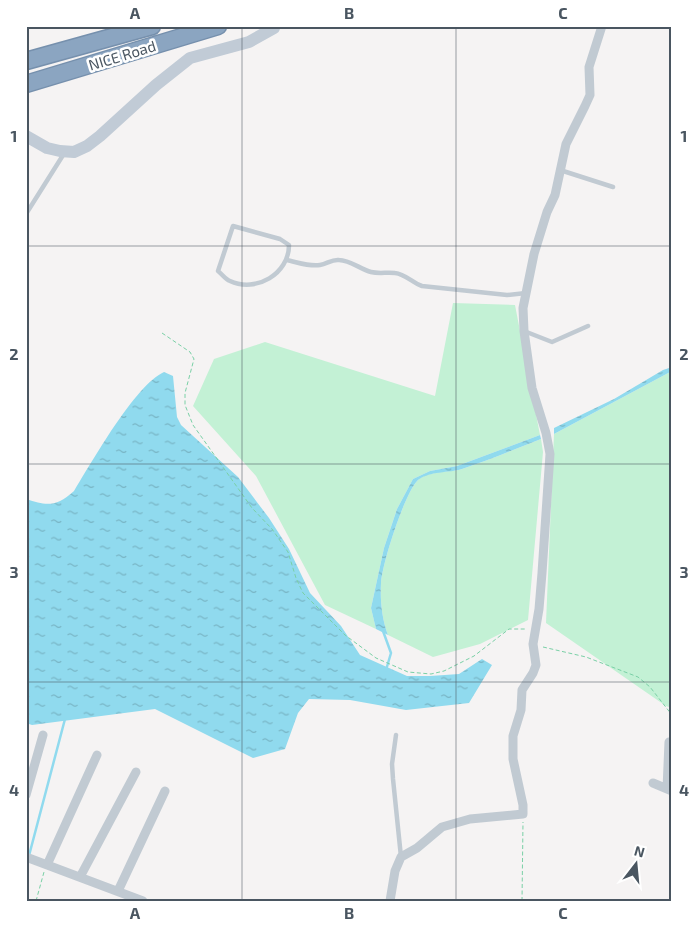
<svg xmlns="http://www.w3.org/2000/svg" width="698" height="927" font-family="'Exo 2',sans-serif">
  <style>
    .green { fill: #c3f1d5 }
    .water { fill: url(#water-ripples) }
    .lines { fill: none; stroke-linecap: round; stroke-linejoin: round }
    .stream { stroke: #90daee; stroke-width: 2.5 }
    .highway-casing { stroke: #7690ad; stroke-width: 19 }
    .path { stroke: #7ad0a6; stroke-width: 1; stroke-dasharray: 4 2.5; stroke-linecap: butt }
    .lane { stroke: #c1cad2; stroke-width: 4.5 }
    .street { stroke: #c1cad2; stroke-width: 9 }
    .secondary { stroke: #c1cbd6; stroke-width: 12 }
    .highway { stroke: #8ba5c1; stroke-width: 16 }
    .grid { fill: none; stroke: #4a5661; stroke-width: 1; stroke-opacity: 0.55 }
    .labels { text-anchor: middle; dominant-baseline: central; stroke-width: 5; stroke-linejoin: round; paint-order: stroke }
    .street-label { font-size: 15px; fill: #4a5661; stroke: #fff }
    .neatline { fill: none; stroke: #4a5661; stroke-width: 2 }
    .grid-label { font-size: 16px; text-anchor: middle; font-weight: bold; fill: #4a5661 }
  </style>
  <defs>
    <pattern id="water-ripples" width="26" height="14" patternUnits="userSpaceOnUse" patternTransform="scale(1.25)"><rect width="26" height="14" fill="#90daee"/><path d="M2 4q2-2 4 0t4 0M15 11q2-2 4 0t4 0" fill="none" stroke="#78b4c4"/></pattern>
  </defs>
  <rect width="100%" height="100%" fill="#f5f3f3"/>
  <path class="green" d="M453,303L515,305L540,435L457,466L430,471L413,479L397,509L384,548L371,608L376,629L325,605L256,476L193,406L214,359L265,342L435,396Z
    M672,371V708L666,706L546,623L554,434Z
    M541,439L543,452L528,620L480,644L433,657L388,635C382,619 380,601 381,583C382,564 405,492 418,480C430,470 449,473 462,469C489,460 515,449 541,439Z"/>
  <path class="water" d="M672,367V371L554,434V428L614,399L663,370Z
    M164,372L173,376L177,417L181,425L238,477L269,518L289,549L310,593L341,626L360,655L407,676H430L459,674L482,659L492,665L469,703L406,710L350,700L309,699L298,713L285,749L253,758L155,709L32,725L26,723V499C47,506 56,507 74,491C92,462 135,385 164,372Z
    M540,435L541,439C515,449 489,460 462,469C449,473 430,471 418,480C405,492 382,564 381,583C380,601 382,619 388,635L376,629L371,608L384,548L397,509L413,479L430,471L457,466Z"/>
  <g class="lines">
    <path class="stream" d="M383,631L391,653L386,670
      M26,867L65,719"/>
    <g class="highway-casing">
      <path id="highway" d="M26,61L152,26
        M26,84L218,26"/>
    </g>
    <path class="path" d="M162,333L190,352L194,359L185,393V405L193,425L252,508L272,529L288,552L296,578L303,593L345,635L376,658L408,672L431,674L444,671L474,656L509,629H527
      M543,647L586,657L638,677L650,687L672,715
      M36,901L44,872
      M522,901L523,822"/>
    <path class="lane" d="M560,170L613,187
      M26,214L65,152
      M233,226L280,239L289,245C289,274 256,293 230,281C225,279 222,274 218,271Z
      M286,260C297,262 309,267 320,265C327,264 332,259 339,260C350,260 360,269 371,272C379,274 387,272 395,273C405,274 413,283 422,286L507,295L526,293
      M524,331L552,342L588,326
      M396,735L392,764L393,779L401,857"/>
    <path class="street" d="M653,783L672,791
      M667,789L669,742
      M26,795L43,735
      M26,857L143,901
      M47,865L97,755
      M80,877L136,772
      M118,891L165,791
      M390,901L395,871L401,857L417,848L442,827L470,819L523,814V805L513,759V736L521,710L522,690L533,673L536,665L533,644L539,609L542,573L550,454L546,433L532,388L524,331L523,308L534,254L547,212L555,195L566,144L585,106L590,95L589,67L602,26"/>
    <path class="secondary" d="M26,136L47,148L60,151L74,152L87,146L100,136L156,85L190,58L249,42L274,28L273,26"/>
    <use href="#highway" class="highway"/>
  </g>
  <path class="grid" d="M242,26V901M456,26V901M26,246H672M26,464H672M26,682H672"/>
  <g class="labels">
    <g class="street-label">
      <text transform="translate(122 55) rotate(-17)">NICE Road</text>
    </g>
  </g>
  <rect width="698" height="927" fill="none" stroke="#ffffff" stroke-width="55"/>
  <g transform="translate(636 864) rotate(16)" stroke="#ffffff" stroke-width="4" paint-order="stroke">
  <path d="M0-4L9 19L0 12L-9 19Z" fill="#4a5661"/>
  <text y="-8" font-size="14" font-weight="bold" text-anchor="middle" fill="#4a5661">N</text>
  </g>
  <rect x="28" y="28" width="642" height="872" class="neatline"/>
  <g class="grid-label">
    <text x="135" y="19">A</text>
    <text x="349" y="19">B</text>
    <text x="563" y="19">C</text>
    <text x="14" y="142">1</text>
    <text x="684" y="142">1</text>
    <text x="14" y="360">2</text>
    <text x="684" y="360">2</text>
    <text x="14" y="578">3</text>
    <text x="684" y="578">3</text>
    <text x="14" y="796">4</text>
    <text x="684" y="796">4</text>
    <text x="135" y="919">A</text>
    <text x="349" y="919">B</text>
    <text x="563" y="919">C</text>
  </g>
</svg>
